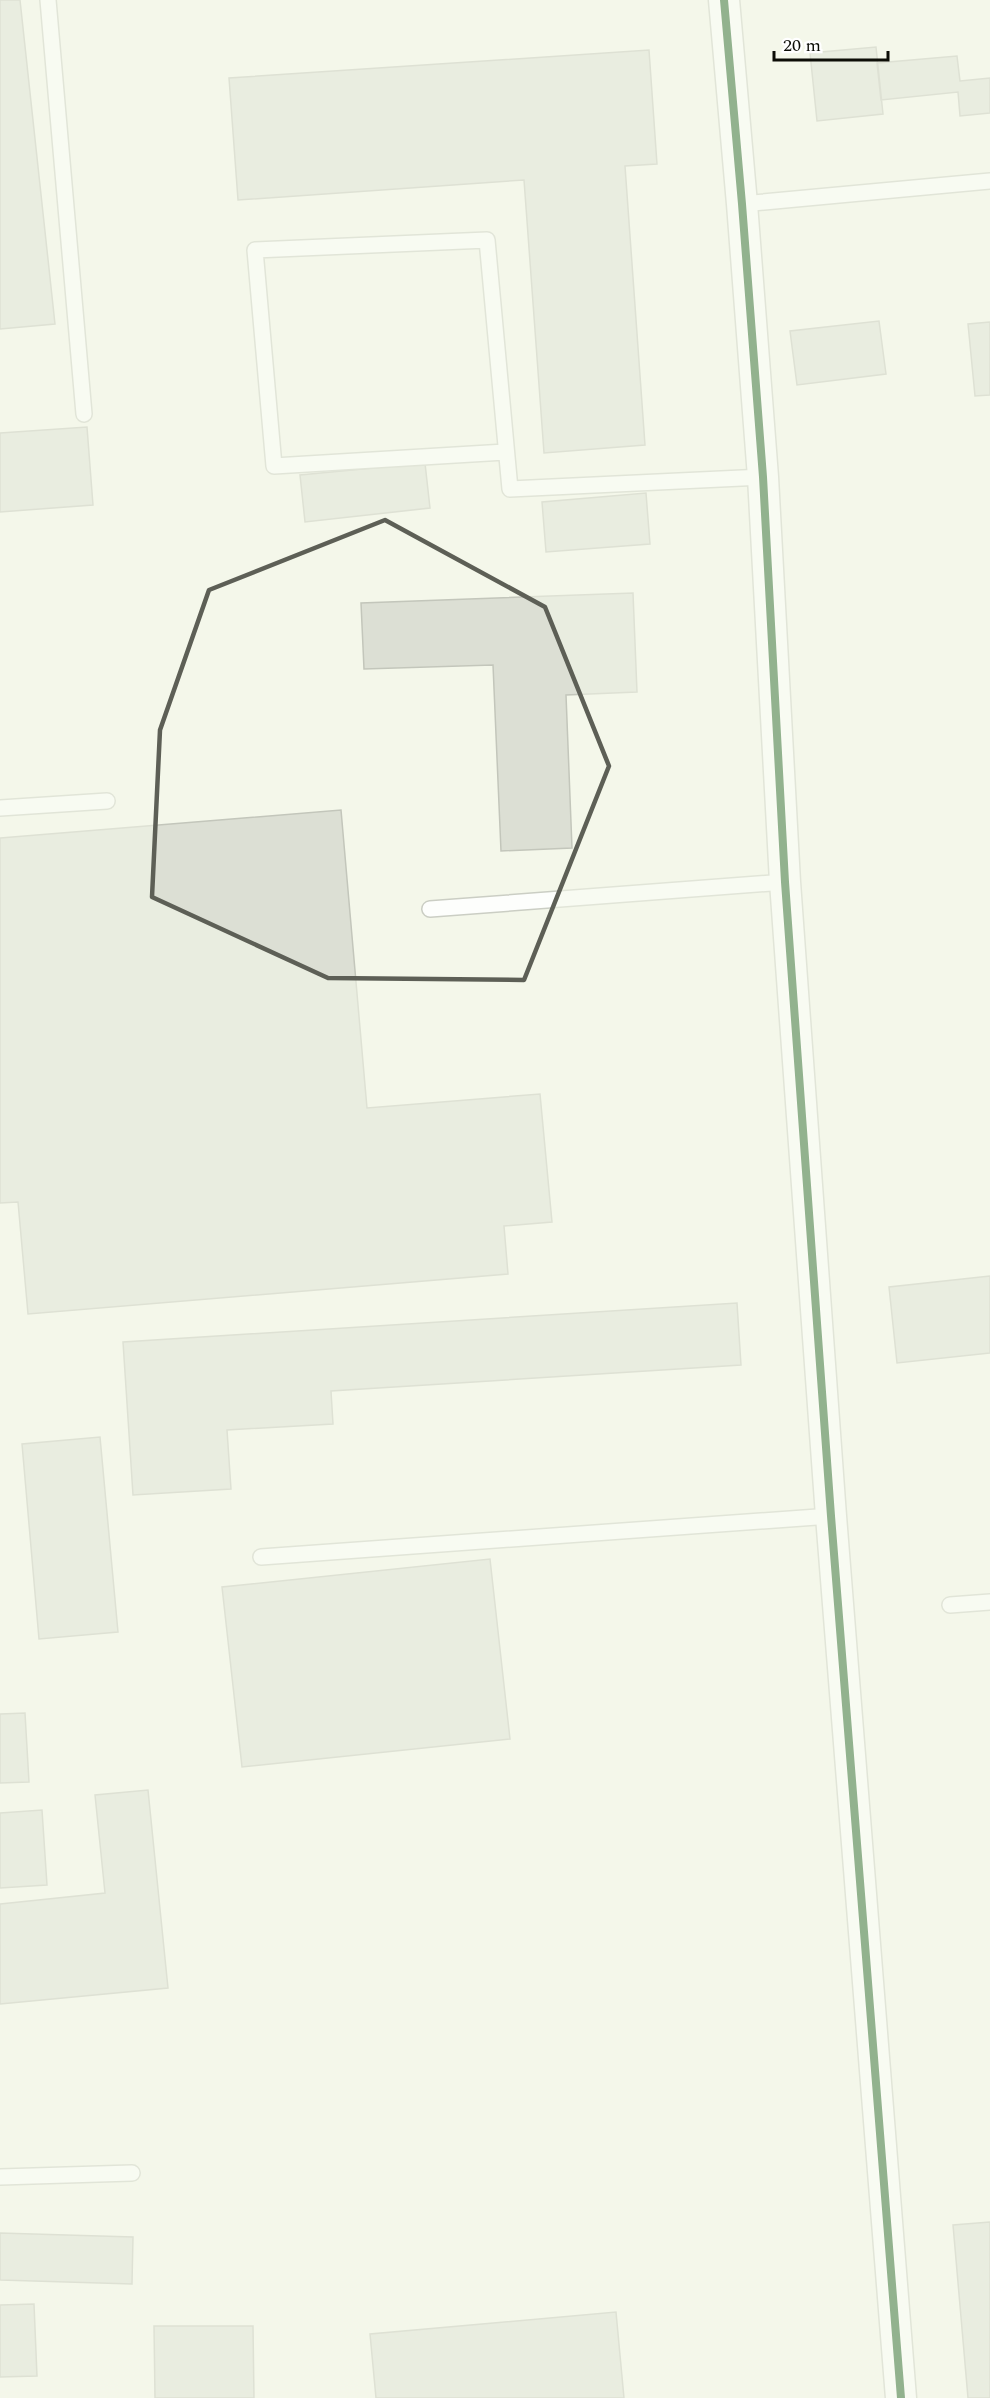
<svg xmlns="http://www.w3.org/2000/svg" width="990" height="2398" font-family="Spectral,serif">
  <style>
    .building { fill: #dcdfd4; stroke: #c3c6bb; stroke-width: 1.5 }
    .lines { fill: none; stroke-linecap: round; stroke-linejoin: round }
    .service-casing { stroke: #cbcec4; stroke-width: 18 }
    .minor-casing { stroke: #cbcec4; stroke-width: 33 }
    .service { stroke: #fdfefc; stroke-width: 15 }
    .minor { stroke: #fdfefc; stroke-width: 30 }
    .cycleway-casing { stroke: #fff; stroke-width: 11 }
    .cycleway { stroke: #1b5e20; stroke-width: 8 }
    .marked { fill: none; stroke: #5d5f56; stroke-width: 4.5; stroke-linejoin: round }
  </style>
  <rect width="100%" height="100%" fill="#f4f7ea"/>
  <path class="building" d="M0,0H20L55,324L0,329Z
    M876,47L883,114L817,121L810,53Z
    M649,50L657,164L625,166L645,445L544,453L524,180L238,200L229,78Z
    M957,56L960,81L990,78V113L960,116L958,92L881,100L877,63Z
    M879,321L886,374L797,385L790,331Z
    M990,322V395L975,396L968,324Z
    M87,427L93,505L0,512V433Z
    M425,463L430,508L305,522L300,475Z
    M646,493L650,544L546,552L542,502Z
    M633,593L637,692L566,695L572,848L501,851L493,665L364,669L361,603Z
    M341,810L367,1108L540,1094L552,1222L504,1226L508,1274L28,1314L18,1202L0,1203V838Z
    M990,1276V1353L897,1363L889,1287Z
    M737,1303L741,1365L331,1391L333,1424L227,1430L231,1489L133,1495L123,1342Z
    M100,1437L118,1632L39,1639L22,1444Z
    M490,1559L510,1739L242,1767L222,1587Z
    M25,1713L29,1782L0,1783V1714Z
    M148,1790L168,1988L0,2004V1904L105,1893L95,1795Z
    M42,1810L47,1885L0,1888V1813Z
    M990,2222V2398H968L953,2225Z
    M0,2233L133,2237L132,2284L0,2280Z
    M34,2304L37,2376L0,2377V2305Z
    M616,2312L624,2398H376L370,2334Z
    M154,2326H253L254,2398H155Z"/>
  <g class="lines">
    <g class="service-casing">
      <path id="service" d="M48,0L84,414
        M742,204L990,181
        M505,452L274,466L255,250L487,240L510,489L763,477
        M0,808L107,801
        M430,909L785,882
        M261,1557L831,1516
        M950,1605L990,1602
        M0,2177L132,2173"/>
    </g>
    <g class="minor-casing">
      <path id="minor" d="M724,0L742,204L763,477L785,882L831,1516L901,2398"/>
    </g>
    <use href="#service" class="service"/>
    <use href="#minor" class="minor"/>
    <g class="cycleway-casing">
      <path id="cycleway" d="M724,0L742,204L763,477L785,882L831,1516L901,2398"/>
    </g>
    <use href="#cycleway" class="cycleway"/>
  </g>
  <path d="M0 0H990V2398H0ZM385,520L545,607L609,766L524,980L328,978L152,897L160,730L209,590Z" fill="#f4f7ea" fill-opacity=".55" fill-rule="evenodd"/>
  <path class="marked" d="M385,520L545,607L609,766L524,980L328,978L152,897L160,730L209,590Z"/>
  <path d="M774 51v9h114v-9" fill="none" stroke="#0c0d06" stroke-width="3"/>
  <text x="783" y="51" font-size="18" fill="#0c0d06" stroke="#ffffff" stroke-width="4.5" paint-order="stroke">20 m</text>
</svg>
